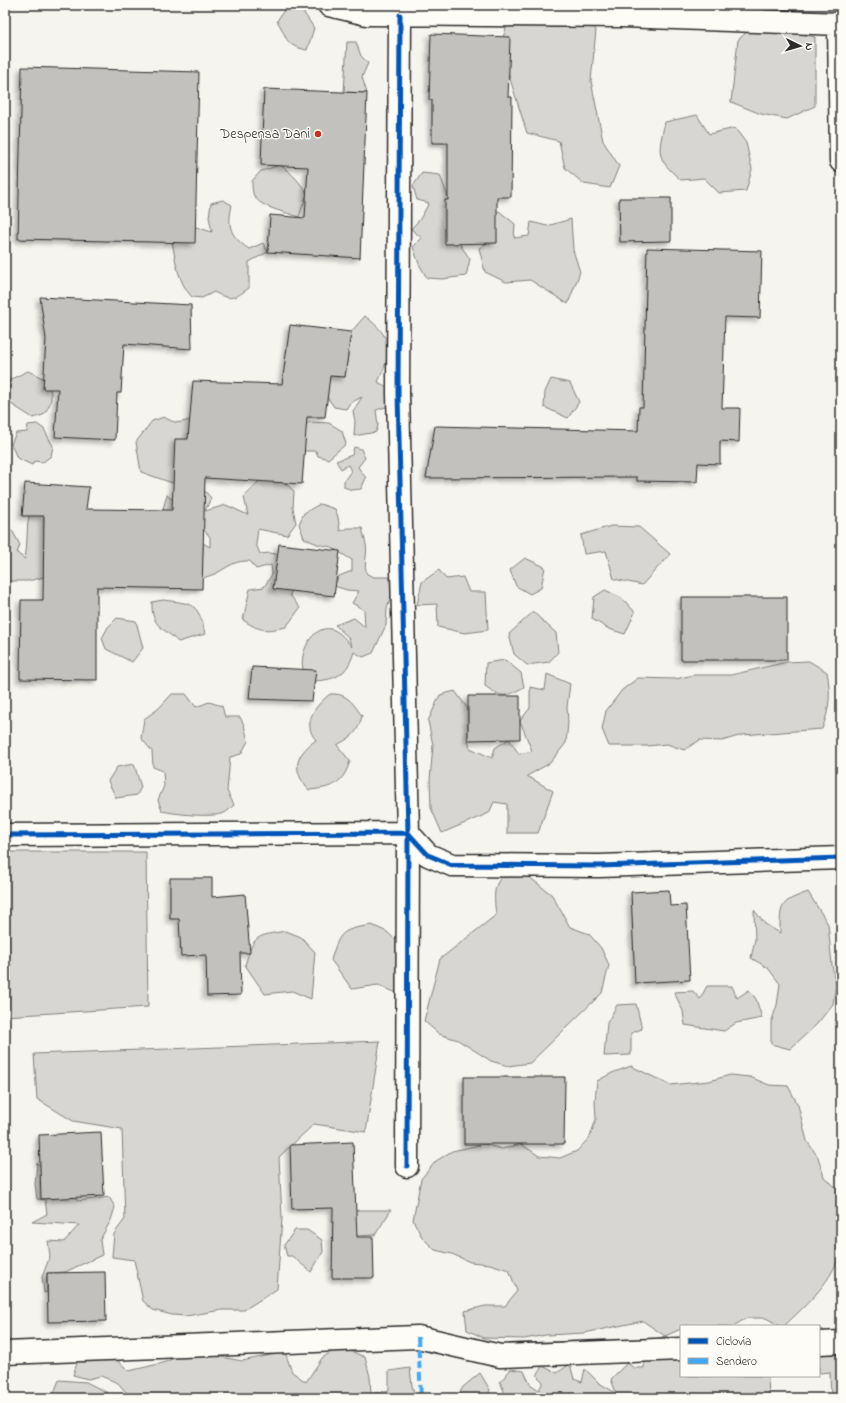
<svg xmlns="http://www.w3.org/2000/svg" width="846" height="1403" font-family="'Indie Flower',sans-serif">
  <style>
    .green { fill: #d7d6d2; stroke: #81807e }
    .building { fill: #c2c1be; stroke: #2b2b2b; filter: url(#shadow) }
    .lines { fill: none; stroke-linecap: round; stroke-linejoin: round }
    .street-casing { stroke: #2b2b2b; stroke-width: 25 }
    .street { stroke: #fdfcf7; stroke-width: 22 }
    .quiet { stroke: #3fa9f5; stroke-width: 4; stroke-dasharray: 8 4; stroke-linecap: butt }
    .cycleway-casing { stroke: #fdfcf7; stroke-width: 8 }
    .cycleway { stroke: #0057b8; stroke-width: 5 }
    .poi-dot { fill: #c8321e; stroke: #fdfcf7; stroke-width: 1.5 }
    .labels { text-anchor: middle; dominant-baseline: central; stroke-width: 3; stroke-linejoin: round; paint-order: stroke }
    .poi-label { font-size: 14px; fill: #2b2b2b; stroke: #fdfcf7; text-anchor: end }
  </style>
  <defs>
    <filter id="shadow"><feDropShadow dx="-3.5" dy="3.5" stdDeviation="2" flood-color="#0004"/></filter>
  </defs>
  <rect width="100%" height="100%" fill="#f5f4ef"/>
  <filter id="ink" filterUnits="userSpaceOnUse"><feTurbulence type="fractalNoise" baseFrequency=".025" numOctaves="2"/><feDisplacementMap in="SourceGraphic" scale="8" xChannelSelector="R" yChannelSelector="G"/><feConvolveMatrix kernelMatrix="1 2 1 2 8 2 1 2 1" color-interpolation-filters="sRGB"/></filter>
  <g filter="url(#ink)">
    <path class="green" d="M295,6L304,13L314,28L307,50C283,45 289,39 277,21L286,7Z
      M583,16L596,30L591,81L603,141L619,166L610,188L584,184L565,168L559,141L527,133L500,47L508,22Z
      M752,27L780,29L815,37V106L787,119L761,114L731,102L738,40Z
      M347,42H356L361,56L368,63L362,77L367,93L344,92Z
      M697,115L709,134L735,128L746,143L752,169L746,191L719,193L704,178L681,180C655,158 658,153 665,122Z
      M280,165C291,172 301,183 307,194L299,217C286,212 261,208 254,196C252,192 252,185 252,181L261,171Z
      M422,173L440,175L448,197L463,205L454,228L461,246L470,259L466,276L442,279L427,278L419,264L413,247L422,238L411,229L420,219L429,203L417,200L413,186Z
      M223,200L232,205C227,227 230,236 249,249L263,243L268,252L249,262V288C234,299 231,301 214,292L202,298L192,297C178,282 176,263 172,242L196,227L212,232L209,217L211,203Z
      M499,211L515,224L514,238L529,236L531,222L547,226L571,219L573,250L580,272L568,304L530,280L506,282L485,272L479,248L491,240L485,220Z
      M365,316C394,338 392,352 378,382L398,393L392,405L376,410L378,425L376,432L354,436L355,421L353,411L362,397L350,403L346,409L334,407L325,394L284,370L345,377L351,332Z
      M28,371L47,380C53,394 53,403 43,415L33,418L11,404L5,403L9,390V380Z
      M551,379L570,383L579,402L568,418L544,407L545,392Z
      M164,417C175,424 181,424 193,418L198,422L175,484L141,472L136,442L152,421Z
      M310,422L329,423L342,431L346,444L328,459L318,456L316,451H304L295,430Z
      M37,424L44,429L53,446L51,456L43,462L34,461L32,465L17,458L11,444L16,433L27,432L28,425Z
      M354,447L361,449L365,458L358,467L366,478L361,489L352,490L344,487V481L351,471L348,465L341,469L336,461L352,455Z
      M281,479L294,491L293,508L296,523L287,535L258,529L256,544L260,554L270,553L289,556L295,582L290,595L300,608L286,627C266,631 261,632 243,620L250,589L264,587L272,574L271,565L256,569L250,561C236,560 229,566 217,573C213,575 207,576 202,579L203,543L210,547V537L203,529L162,512L167,495L174,501L197,482L211,498L205,511L226,505L248,515L244,497L259,481Z
      M320,504L335,509L338,517L340,531L348,528H362C363,533 365,539 366,544C368,555 363,564 367,574L374,577H389L394,587L387,609L386,625L373,653L363,657L354,652C347,675 336,680 313,681C310,677 304,673 303,669C299,654 312,625 331,629C340,631 347,641 352,647L348,637L335,625L354,618L365,627L364,610L352,603L359,591L347,590L334,586L339,576L352,571V560L331,547L317,544L304,538L299,524L304,513Z
      M29,515H44V577L28,581H6L5,523L13,532L20,545L17,553L25,559C28,544 26,530 29,515Z
      M611,526L639,527L670,554L642,585L614,579L606,551L584,554L581,535Z
      M525,558L545,567L541,588L530,594L516,586L510,570Z
      M439,570L446,579L463,577L469,592H486L488,630L465,633L438,627L437,604L417,605L422,582Z
      M605,590L622,598L635,612L625,634L609,629L592,619L594,597Z
      M163,600C194,604 198,602 205,634L178,642C164,627 151,628 152,602Z
      M533,612L556,633L558,652L549,662L527,665L514,654L509,634Z
      M117,618L136,621L143,648L132,662L106,649L102,638L108,627Z
      M505,660L521,673L524,687C506,697 503,699 485,686L486,663Z
      M809,661L827,672C831,693 830,708 822,729L742,735L722,741L700,740L684,750L667,744L647,746H609L602,729L606,711L622,690L638,678L675,679L694,675H731L787,662Z
      M547,674L570,684L567,707L568,723L566,743L550,763L527,776L553,791L538,833H507V804L494,802L489,813L442,833L431,808L430,780L433,745L428,721L440,695L455,691L468,709V740L470,748L492,758L495,748L509,739L519,754L532,751L520,721L530,708V687L545,690Z
      M172,694H186L196,707L209,702L222,706L225,717H240L244,725L248,741L241,754L230,757L227,791L234,805C231,808 227,812 224,813C212,818 175,814 162,811L158,800L164,786L163,771L153,767L152,751L141,738L144,719L158,709Z
      M330,694C347,693 353,703 362,716C357,734 353,736 337,745L350,761C343,784 332,788 309,790C291,770 295,755 316,740C301,723 316,705 330,694Z
      M134,764L141,787L137,795L116,798L108,781L117,767Z
      M5,852H146L148,1007L5,1016Z
      M514,865L552,895L570,927L589,934L601,948L609,965L602,993L530,1063L508,1066L491,1061L458,1040L439,1034L424,1021L440,959L496,915C493,889 493,882 514,865Z
      M808,892L828,924L832,965L836,985L833,1004L817,1024L790,1049L771,1044V1023L777,1005L780,984L768,968L751,958L755,939L754,910L765,924L780,933C780,904 780,902 808,892Z
      M372,925L387,932L402,946L397,993L378,985L352,989L331,960C340,930 342,930 372,925Z
      M286,931L301,937L315,952L311,999L292,991L265,994L245,965C254,935 255,936 286,931Z
      M707,986H732L737,998L749,990L756,999L762,1018L736,1023L724,1031L685,1025L683,1011L674,992L693,991L700,999Z
      M636,1004L642,1029L631,1033V1055L604,1056L607,1023L617,1005Z
      M380,1041L366,1132L314,1124L279,1157L282,1218L277,1289L244,1310H222L186,1316L172,1315L153,1310L143,1301L134,1260L112,1257L114,1234L125,1219L122,1129L73,1121L37,1099L34,1054Z
      M631,1066L670,1085L709,1081L730,1075L750,1077L769,1085L788,1086L798,1105L807,1141L818,1157L824,1177L838,1189L841,1195C841,1211 843,1231 841,1247C836,1279 806,1305 784,1326H780L766,1318H747L733,1326H681V1329L665,1336L681,1343V1376H768L769,1398L739,1395V1398H614L615,1395L613,1398H503L504,1391L500,1382L511,1369L524,1371L530,1384L539,1390L543,1382L537,1376L542,1366L557,1373L570,1364L574,1379L582,1382L585,1369L599,1383L616,1393L611,1379L627,1363L634,1368H644L645,1343L665,1336L643,1321L584,1333L546,1335L524,1339L484,1338L467,1330L465,1311L485,1306H505L517,1291L509,1270L490,1264L470,1262L452,1254L435,1250L422,1237L413,1220L421,1179L436,1161L452,1151L484,1144L502,1149L521,1144L539,1156L560,1158L577,1151L590,1137L596,1119L595,1101L597,1081L612,1073Z
      M37,1163C53,1173 69,1184 78,1201L109,1197L115,1207L111,1220L100,1240L102,1255L65,1272L47,1273V1292L44,1293L42,1277L50,1256L48,1241L64,1242L79,1225L32,1222L47,1214L45,1200L37,1199L35,1184Z
      M359,1210H391L375,1235L357,1236L349,1226L347,1213Z
      M295,1230H307L322,1240L323,1252L311,1272L292,1256H287L284,1245Z
      M819,1328L829,1333L834,1352L841,1362L839,1398H831L830,1372L819,1373Z
      M333,1351H350L365,1357L370,1377L371,1394L389,1390V1371L410,1368L412,1386L416,1398H131L118,1383L101,1376L88,1379L73,1375L79,1357L115,1358L129,1371L163,1363L185,1353L206,1354L242,1361L285,1352L292,1372L306,1382L322,1358Z
      M480,1373L490,1390L487,1398H457L463,1387Z
      M59,1380L86,1382L108,1393L110,1398H52Z"/>
    <path class="building" d="M431,34L510,37L508,97H512L511,197H497V243L445,244V200H448V143H432V100H429Z
      M22,67L199,72L195,243L18,239Z
      M264,89L367,93L360,258L268,252L270,215L305,218L308,167L261,165Z
      M619,198H671V241L620,242Z
      M647,248L762,251L760,318L725,317L722,408H740L739,442L720,441V464L698,463L697,482L637,481V477L426,478L435,426L638,431L639,407H643Z
      M40,297L191,305L192,349L124,344L121,393H117L115,440L55,437L58,389H43L46,339Z
      M290,325L351,332L345,377L330,376L325,417H307L302,484L205,478L202,589L97,587V680L20,679L21,600H43L44,516H22L25,483L89,487L86,509L172,510L175,439H188L193,381L282,384Z
      M279,544L340,551L334,596L273,589Z
      M681,597H787V660H681Z
      M252,667L316,670L312,701L249,699Z
      M468,696H520V739L468,740Z
      M170,878H212V897L245,894L250,953H240L241,995L207,996L206,955L181,956L179,919H170Z
      M669,890L670,906L686,905L690,980L635,983L631,892Z
      M464,1077H565L564,1144H464Z
      M101,1132L104,1196L41,1199L39,1135Z
      M353,1142L357,1237H373L374,1278H332L333,1208L292,1209L290,1145Z
      M105,1272L106,1321L48,1322L47,1273Z"/>
    <g class="lines">
      <g class="street-casing">
        <path id="street" d="M329,5L367,14L622,16L841,24
          M400,15L398,393L408,833L407,1166
          M839,24L841,161
          M5,835L408,833L428,855L452,865L599,866L841,858
          M819,1343L841,1342
          M5,1353L418,1337L500,1356L681,1349"/>
      </g>
      <use href="#street" class="street"/>
      <path class="quiet" d="M418,1337L421,1398"/>
      <g class="cycleway-casing">
        <path id="cycleway" d="M400,15L398,393L408,833L407,1166
          M5,835L408,833L428,855L452,865L599,866L841,858"/>
      </g>
      <use href="#cycleway" class="cycleway"/>
    </g>
  </g>
  <circle class="poi-dot" cx="318" cy="134" r="4"/>
  <g class="labels">
    <g class="poi-label">
      <text x="310" y="134">Despensa Dani</text>
    </g>
  </g>
  <rect width="846" height="1403" fill="none" stroke="#fdfcf7" stroke-width="20"/>
  <rect x="10" y="10" width="826" height="1383" fill="none" stroke="#2b2b2b" stroke-width="1.5" filter="url(#ink)"/>
  <rect x="680" y="1325" width="140" height="52" fill="#fdfcf7" stroke="#a9a8a5"/>
  <rect x="688" y="1338" width="20" height="6" fill="#0057b8" stroke="#a9a8a5"/>
  <text x="716" y="1345" font-size="12" fill="#2b2b2b">Ciclovía</text>
  <rect x="688" y="1358" width="20" height="6" fill="#3fa9f5" stroke="#a9a8a5"/>
  <text x="716" y="1365" font-size="12" fill="#2b2b2b">Sendero</text>
  <g transform="translate(800 46) rotate(95)" stroke="#fdfcf7" stroke-width="3" paint-order="stroke">
  <path d="M0-3L7 15L0 10L-7 15Z" fill="#2b2b2b"/>
  <text y="-6" font-size="11" font-weight="bold" text-anchor="middle" fill="#2b2b2b">N</text>
  </g>
</svg>
